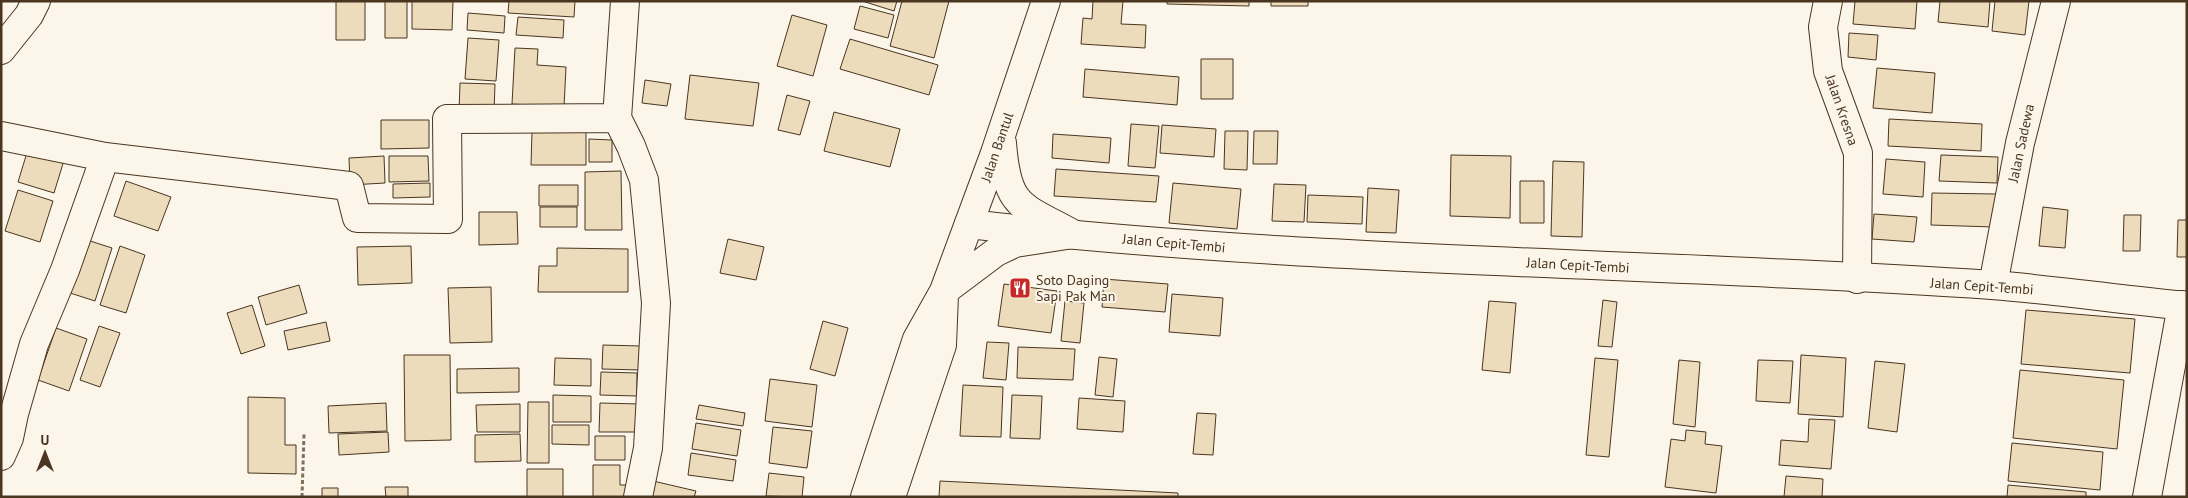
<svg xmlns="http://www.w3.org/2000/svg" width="2188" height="498" font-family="'PT Sans',sans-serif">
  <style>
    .building { fill: #ecdcbc; stroke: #4a3520 }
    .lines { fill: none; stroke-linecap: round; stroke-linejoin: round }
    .street-casing { stroke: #4a3520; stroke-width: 30 }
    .secondary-casing { stroke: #4a3520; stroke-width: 30 }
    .primary-casing { stroke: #4a3520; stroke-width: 30 }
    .path { stroke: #7f6f5c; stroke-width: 3; stroke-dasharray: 4 2.5; stroke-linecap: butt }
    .street { stroke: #fbf6e9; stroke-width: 28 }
    .secondary { stroke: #fbf6e9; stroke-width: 28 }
    .primary { stroke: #fbf6e9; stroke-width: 28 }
    .labels { text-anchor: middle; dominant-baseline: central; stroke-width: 4; stroke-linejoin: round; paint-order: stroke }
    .street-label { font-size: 14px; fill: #4a3520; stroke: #fbf6e9 }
    .poi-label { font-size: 14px; fill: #4a3520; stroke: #fbf6e9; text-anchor: start }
  </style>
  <rect width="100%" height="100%" fill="#fbf6e9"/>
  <path class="building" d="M336,1H365V40H336Z
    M385,1H407V38H385Z
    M412,1H453L452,30L412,29Z
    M509,1H575L574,17L508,13Z
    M862,1H897L894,11Z
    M902,1H949L934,58L890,46Z
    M1093,1H1123L1121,24L1146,25L1145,48L1081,44L1083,18L1092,19Z
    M1167,1H1249V6L1167,4Z
    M1271,1H1308V6H1271Z
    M1855,1H1917L1915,29L1853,24Z
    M1940,1H1990L1988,27L1938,22Z
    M1995,1H2029L2025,35L1992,31Z
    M860,6L894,15L888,38L854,29Z
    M468,13L505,16L504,33L467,30Z
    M792,15L827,25L813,76L777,66Z
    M518,17L564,20L563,38L516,35Z
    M1849,33L1878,35L1876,60L1848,57Z
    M468,38L499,40L496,81L465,79Z
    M850,39L938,65L929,95L840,69Z
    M515,48L538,49L537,65L566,67L564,107L512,104Z
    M1201,59H1233V99H1201Z
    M1877,68L1935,73L1932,113L1873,108Z
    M1085,69L1179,77L1177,105L1083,97Z
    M690,75L759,83L753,126L685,119Z
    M645,80L671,84L667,106L642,103Z
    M460,83L495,84L494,112H459Z
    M787,95L810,101L800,135L778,130Z
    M834,112L900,129L890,167L824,151Z
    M1889,119L1982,124L1981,151L1888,146Z
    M381,120H429V148L381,149Z
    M1131,124L1159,126L1155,168L1128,166Z
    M1162,125L1216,129L1214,157L1160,153Z
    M532,131H586V165H531Z
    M1225,131H1248L1247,170L1224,169Z
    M1254,131H1278L1277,164H1253Z
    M1053,134L1111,138L1109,163L1052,158Z
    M589,139L612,140V162H589Z
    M29,146L65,157L54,193L18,182Z
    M1451,155L1511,156L1510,218L1450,216Z
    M1941,155L1998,157L1997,183L1939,181Z
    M384,156L385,183L350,185L349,158Z
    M389,156H428L429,181L389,182Z
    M1886,159L1925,162L1923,197L1883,194Z
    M1553,161L1584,162L1582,237L1551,236Z
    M1056,169L1159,176L1156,202L1054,196Z
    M621,171L622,230H585V172Z
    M126,181L171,197L158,231L114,216Z
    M1520,181H1544V223H1520Z
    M430,183V197L393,198V184Z
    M1173,183L1241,189L1237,229L1169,223Z
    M1274,184L1306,185L1304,222L1272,221Z
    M539,185H578V206H539Z
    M1368,188L1399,190L1396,233L1366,232Z
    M18,190L53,201L40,242L5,231Z
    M1932,193L1996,194L1994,227L1931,225Z
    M1308,195L1363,197L1362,224L1307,222Z
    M540,207H577V227H540Z
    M2043,207L2068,210L2065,248L2039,246Z
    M479,212H517L518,244L479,245Z
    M1874,214L1917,217L1914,242L1872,239Z
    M2124,215H2141L2140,251H2123Z
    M2178,220H2187V257H2177Z
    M84,239L112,248L95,301L67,292Z
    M728,239L764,247L756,280L720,273Z
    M120,246L145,255L126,313L100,305Z
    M411,246L412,283L358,285L357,247Z
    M557,248L628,249V292H538L539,266H557Z
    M1104,279L1168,284L1165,312L1102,307Z
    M1004,284L1057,291L1051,333L998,326Z
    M299,285L307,313L266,325L258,297Z
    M491,287L492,342L450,343L448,288Z
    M1172,294L1223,298L1220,336L1169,332Z
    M1603,300L1617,302L1612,347L1598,346Z
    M1065,301L1084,303L1080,343L1061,341Z
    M1489,301L1516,303L1510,373L1482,370Z
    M252,305L265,346L241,354L227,313Z
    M2026,310L2135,319L2130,373L2021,364Z
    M823,321L848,328L835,376L810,369Z
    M326,322L330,341L288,350L284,331Z
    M99,326L120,333L100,387L80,380Z
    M56,328L87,339L69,391L38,380Z
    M987,342L1009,343L1006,380L983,378Z
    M603,345L641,346V370L602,369Z
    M1018,347L1075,349L1073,380L1017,378Z
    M404,355H450L451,440L405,441Z
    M1801,355L1846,358L1843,417L1798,414Z
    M1099,357L1117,359L1113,397L1095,395Z
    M555,358L591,359V386L554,385Z
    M1595,358L1618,360L1609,457L1586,455Z
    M1679,360L1700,362L1695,427L1673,424Z
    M1758,360L1793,361L1790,403L1756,401Z
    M1875,361L1905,364L1897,432L1868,428Z
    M519,368V392L457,393V369Z
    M2020,370L2124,380L2117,449L2013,438Z
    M601,372L637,373V396L600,395Z
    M770,379L817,385L812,427L765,421Z
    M963,385L1003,387L1001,437L960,436Z
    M553,395L591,396V422H553Z
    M1012,395L1042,396L1040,439L1010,438Z
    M248,397L285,398V445H296V474L248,473Z
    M1079,398L1125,401L1123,432L1077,429Z
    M528,402H549V463H527Z
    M386,403L387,431L329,433L328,406Z
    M600,403L640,404V432H599Z
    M520,404V432H477L476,405Z
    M699,405L745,413L743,426L696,419Z
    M1197,413L1216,414L1213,455L1193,454Z
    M1809,419L1835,420L1831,469L1779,465L1781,440L1808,442Z
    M696,423L741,430L737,456L692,449Z
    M552,425H589V445L552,444Z
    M773,427L812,431L807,468L769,463Z
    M1686,430L1706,432L1705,444L1722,446L1716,493L1665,487L1671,439L1685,441Z
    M388,432L389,452L339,455L338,434Z
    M520,434L521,461L475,462V435Z
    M595,436H625V460H595Z
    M2012,443L2103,452L2100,490L2008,481Z
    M691,453L736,460L733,481L688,475Z
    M593,465H620V485H627V497H593Z
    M527,469H563V497H527Z
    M769,473L804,477L802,497L766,496Z
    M1786,476L1823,479L1822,497H1784Z
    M653,481L696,491L694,497H650Z
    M940,481L1178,493V497H939Z
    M2008,485L2086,492V497H2007Z
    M385,487H408V497H386Z
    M322,488H338V497H322Z"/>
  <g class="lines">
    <g class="street-casing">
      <path id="street" d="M625,1L617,118L631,146L644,180L656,303L648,448L638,497
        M1828,1L1823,27L1828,71L1858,153L1857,279
        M1,50L29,15L36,1
        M1,136L105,157L349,186L357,218L448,219L447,119L617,118
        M1993,285L2020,143L2056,1
        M1,456L9,438L14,414L34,344L65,270L105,157
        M2147,497L2182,305"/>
    </g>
    <g class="secondary-casing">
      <path id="secondary" d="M969,224C1308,263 1651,262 1992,285C2057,290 2122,300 2187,306"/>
    </g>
    <g class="primary-casing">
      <path id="primary" d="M1002,143C1007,208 1020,205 1073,234
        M944,291L996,252L1015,243L1073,234
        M865,497L917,339L944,291L995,153L1046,1
        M891,497L942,345L944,295"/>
    </g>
    <path class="path" d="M302,497L304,434"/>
    <use href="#street" class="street"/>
    <use href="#secondary" class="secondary"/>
    <use href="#primary" class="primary"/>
  </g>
  <defs>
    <g id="restaurant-square" transform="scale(1.125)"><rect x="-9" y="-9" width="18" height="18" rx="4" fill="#c62828" stroke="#fbf6e9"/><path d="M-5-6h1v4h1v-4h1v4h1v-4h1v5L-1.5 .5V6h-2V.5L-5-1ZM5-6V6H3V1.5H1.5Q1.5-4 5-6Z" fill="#fff"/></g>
  </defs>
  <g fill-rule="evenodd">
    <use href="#restaurant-square" x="1020" y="288"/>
  </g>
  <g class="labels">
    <g class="street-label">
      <text transform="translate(1842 110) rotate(71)">Jalan Kresna</text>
      <text transform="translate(2021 143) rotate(-78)">Jalan Sadewa</text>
      <text transform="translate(997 147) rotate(-71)">Jalan Bantul</text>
      <text transform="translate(1174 243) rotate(5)">Jalan Cepit-Tembi</text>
      <text transform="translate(1578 265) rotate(3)">Jalan Cepit-Tembi</text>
      <text transform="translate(1982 286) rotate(4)">Jalan Cepit-Tembi</text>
    </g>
    <g class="poi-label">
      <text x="1036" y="280">Soto Daging<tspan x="1036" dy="16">Sapi Pak Man</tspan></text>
    </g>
  </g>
  <rect width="2188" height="498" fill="none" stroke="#4a3520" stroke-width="5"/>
  <g transform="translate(45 453)" stroke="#fbf6e9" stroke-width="4" paint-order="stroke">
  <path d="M0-4L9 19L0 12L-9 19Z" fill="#4a3520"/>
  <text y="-8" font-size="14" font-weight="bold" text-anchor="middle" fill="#4a3520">U</text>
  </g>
</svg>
